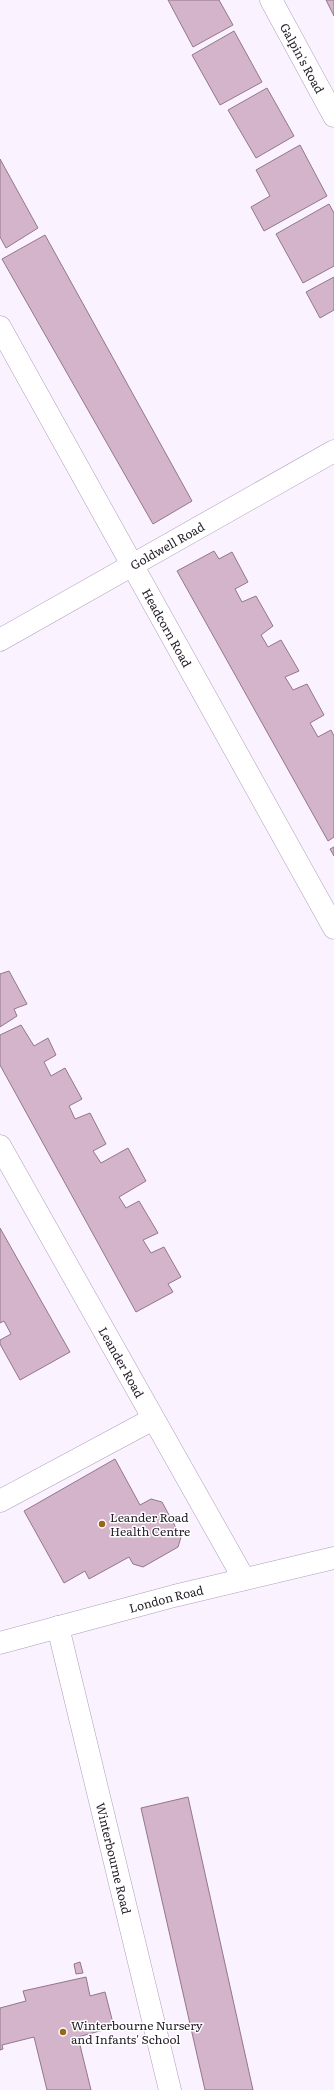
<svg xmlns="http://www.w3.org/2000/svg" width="334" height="2090" font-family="Literata,serif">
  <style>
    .building { fill: #d3b4ca; stroke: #93768b }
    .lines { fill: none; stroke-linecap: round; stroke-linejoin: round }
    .minor-casing { stroke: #b09dbb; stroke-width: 23 }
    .highway-casing { stroke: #b09dbb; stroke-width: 23 }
    .minor { stroke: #fff; stroke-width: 22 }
    .highway { stroke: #fff; stroke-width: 22 }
    .poi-dot { fill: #9a661c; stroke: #fff; stroke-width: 1.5 }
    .labels { text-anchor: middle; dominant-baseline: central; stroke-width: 3; stroke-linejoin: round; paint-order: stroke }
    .street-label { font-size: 12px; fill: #28212c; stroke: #fff }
    .poi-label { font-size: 12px; fill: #28212c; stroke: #fff; text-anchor: start }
  </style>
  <rect width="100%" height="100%" fill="#faf2ff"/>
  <path class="building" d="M168,0H219L233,25L193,47Z
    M326,0H334V16Z
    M234,31L262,82L220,105L192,55Z
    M267,88L294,136L256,158L228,110Z
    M300,145L327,196L264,231L251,207L270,196L256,170Z
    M0,159L38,228L6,248L0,237Z
    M329,204L334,213V266L303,283L276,234Z
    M45,235L192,501L153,524L2,259Z
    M334,277V310L320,318L306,292Z
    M214,551L219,559L232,552L248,582L235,589L242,602L256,596L273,626L261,635L268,647L281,640L299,671L285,677L293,690L307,684L324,715L310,723L318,737L331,730L334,736V837L328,841L177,571Z
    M334,847V856L330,849Z
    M9,971L27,1004L14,1009L17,1016L0,1027V974Z
    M21,1025L34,1046L48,1038L56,1055L44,1062L51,1076L65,1068L82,1099L69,1106L75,1119L90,1113L106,1144L93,1151L101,1163L128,1148L146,1181L119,1197L126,1208L139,1201L158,1233L143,1240L151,1253L164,1247L181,1277L168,1284L173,1292L136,1312L0,1065V1035Z
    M0,1228L70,1352L20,1380L0,1344V1340L11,1334L4,1321L0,1323Z
    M115,1459L140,1505L151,1499L162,1502L181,1537L178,1547L143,1567L133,1564L129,1557L89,1579L85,1571L64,1583L24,1511Z
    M188,1797L253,2090H205L141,1808Z
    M80,1962L83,1973L76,1974L74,1964Z
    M86,1977L90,1996L105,1992L114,2027L78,2037L91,2090H47L34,2037L2,2045L3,2049L0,2050V2008L26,2001L23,1991Z"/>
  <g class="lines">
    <g class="minor-casing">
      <g id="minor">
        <path id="s1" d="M271,0L334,116"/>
        <path id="s2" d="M0,327L334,928"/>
        <path id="s3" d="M0,640L334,451"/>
        <path id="s4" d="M0,1146L244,1579"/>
        <path d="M0,1501L153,1419"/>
        <path id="s5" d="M58,1627L170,2090"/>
      </g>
    </g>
    <g class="highway-casing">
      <g id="highway">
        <path id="s6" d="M0,1643L174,1596L334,1558"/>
      </g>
    </g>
    <use href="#minor" class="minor"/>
    <use href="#highway" class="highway"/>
  </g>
  <g class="poi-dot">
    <circle cx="102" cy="1524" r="4"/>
    <circle cx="63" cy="2032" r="4"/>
  </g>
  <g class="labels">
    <g class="street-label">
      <text stroke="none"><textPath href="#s1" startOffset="66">Galpin's Road</textPath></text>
      <text stroke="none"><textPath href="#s3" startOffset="192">Goldwell Road</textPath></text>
      <text stroke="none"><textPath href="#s2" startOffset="344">Headcorn Road</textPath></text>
      <text stroke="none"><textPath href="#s4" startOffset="248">Leander Road</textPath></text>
      <text stroke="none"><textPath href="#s6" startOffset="172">London Road</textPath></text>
      <text stroke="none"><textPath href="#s5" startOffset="238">Winterbourne Road</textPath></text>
    </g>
    <g class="poi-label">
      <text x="110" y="1517">Leander Road<tspan x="110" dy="14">Health Centre</tspan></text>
      <text x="71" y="2025">Winterbourne Nursery<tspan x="71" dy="14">and Infants' School</tspan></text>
    </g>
  </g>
</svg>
